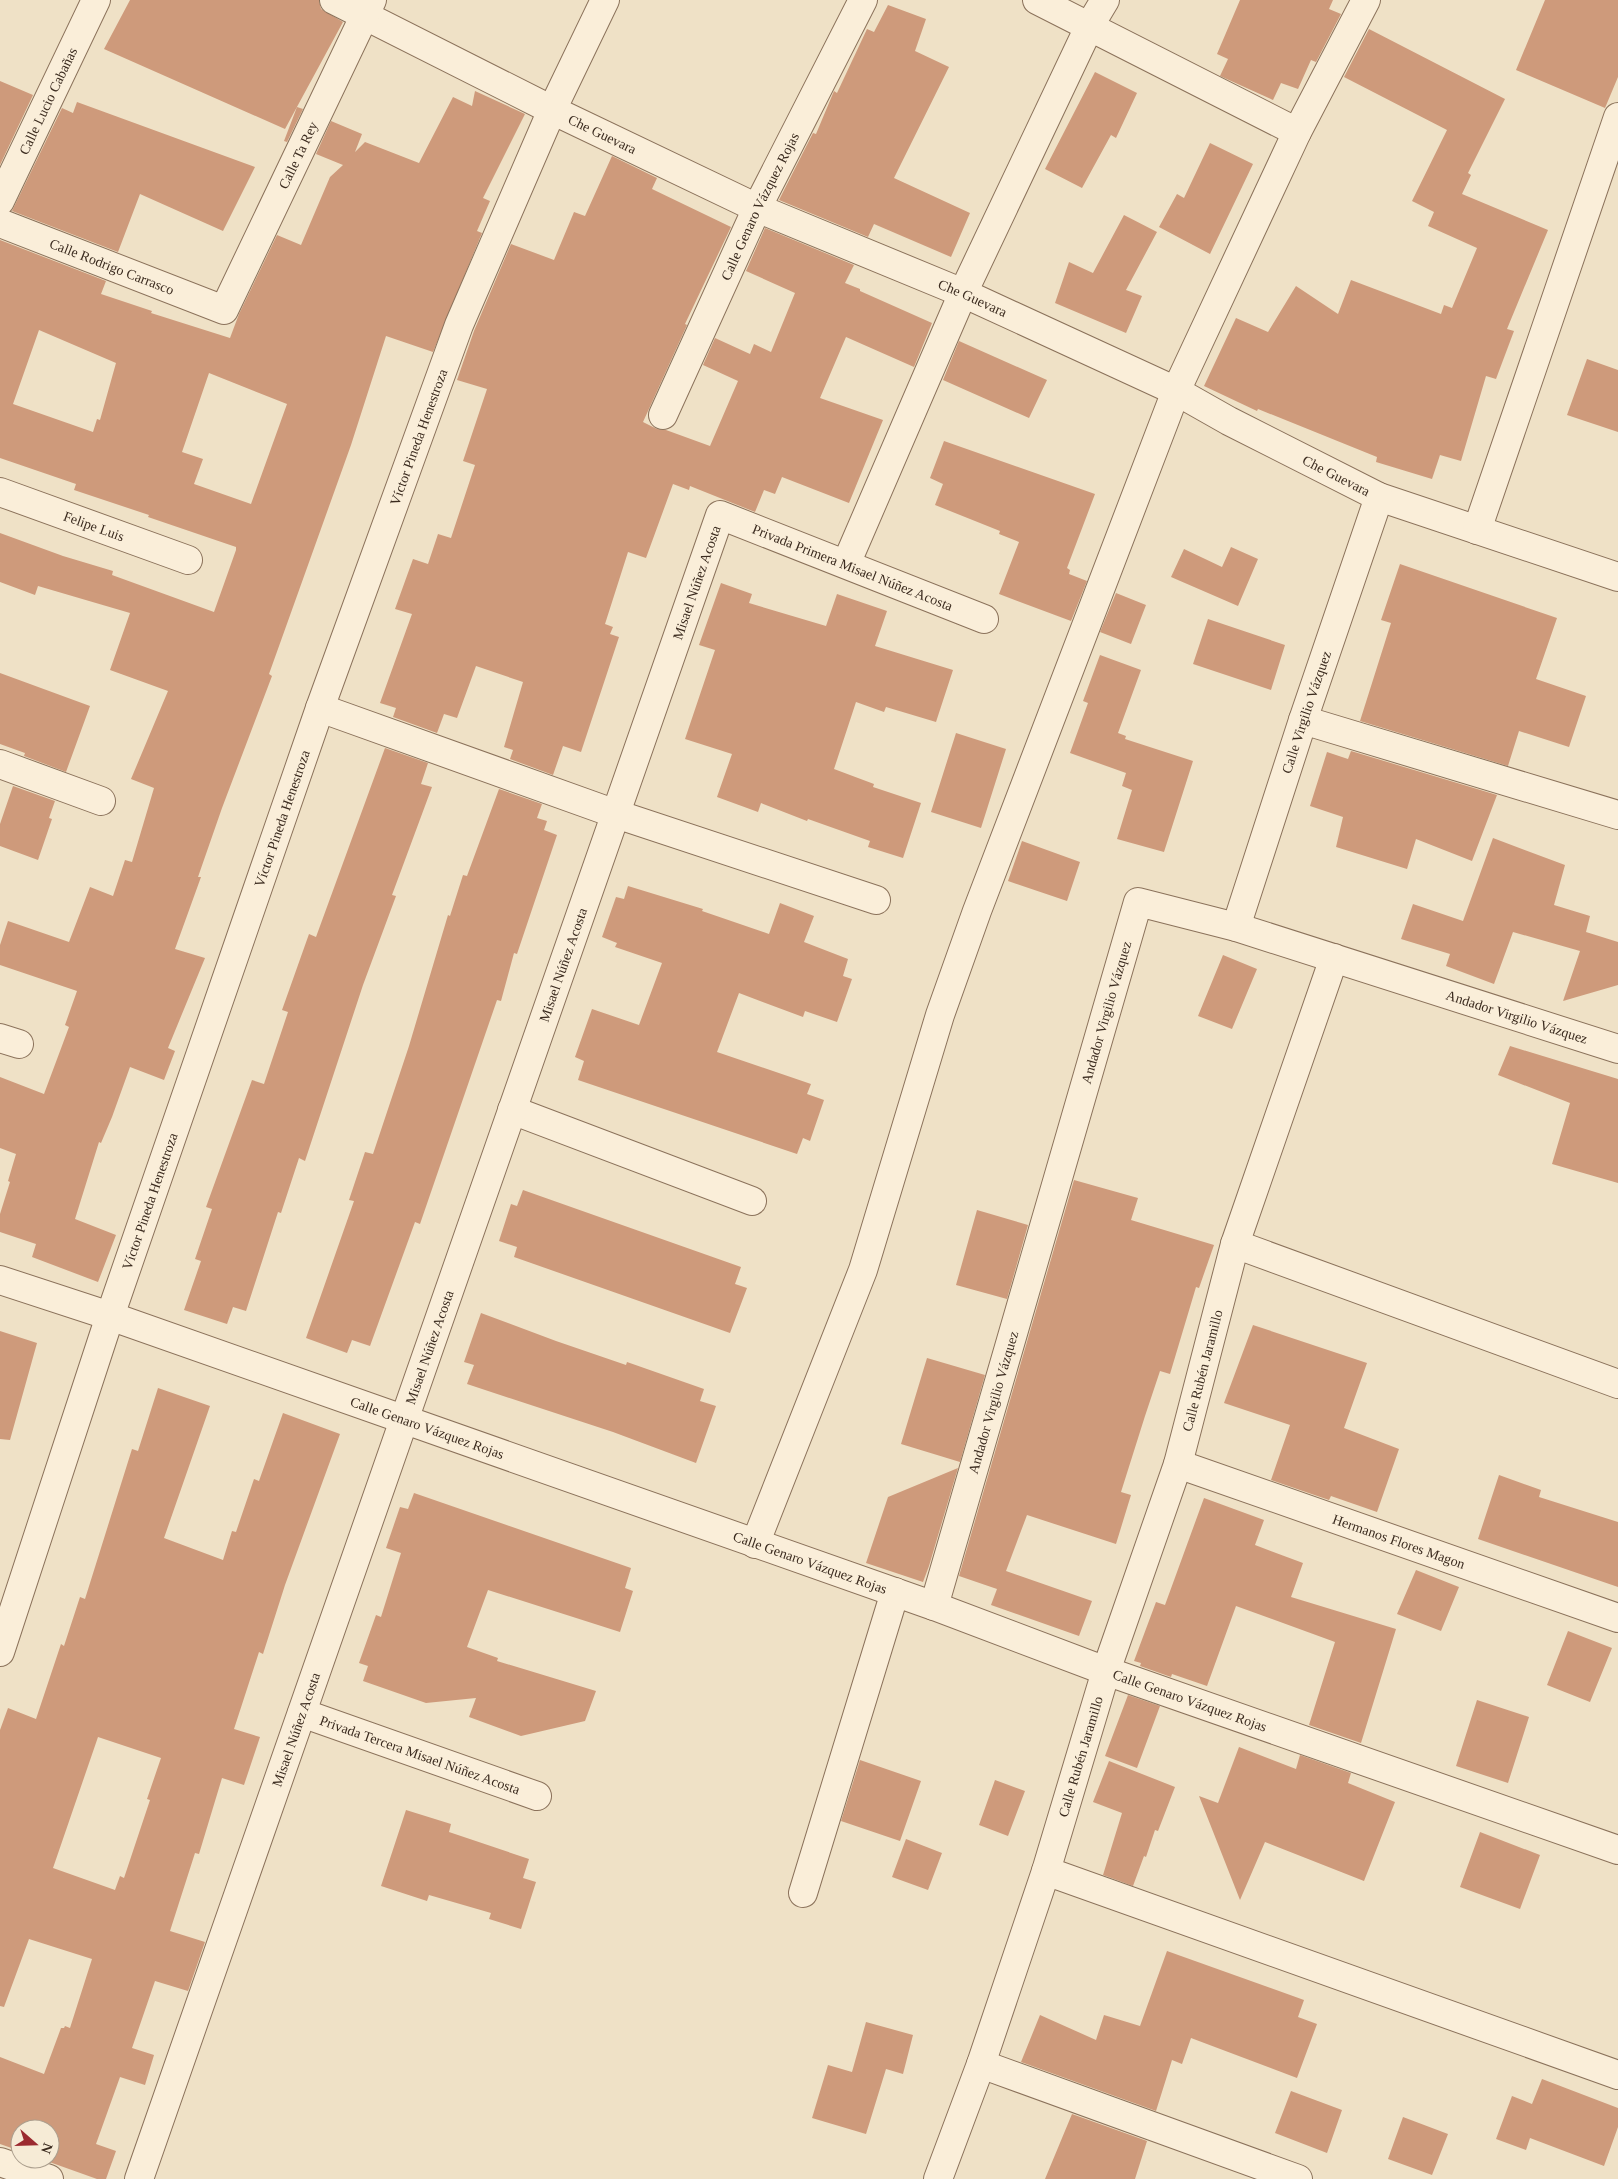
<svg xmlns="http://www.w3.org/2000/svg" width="1618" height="2179" font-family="'Times New Roman',serif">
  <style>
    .building { fill: #ce9a7b; fill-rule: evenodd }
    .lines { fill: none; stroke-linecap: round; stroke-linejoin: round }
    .minor-casing { stroke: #8b725b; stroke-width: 30 }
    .minor { stroke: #faeed9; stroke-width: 28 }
    .labels { text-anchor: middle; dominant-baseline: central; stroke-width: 4.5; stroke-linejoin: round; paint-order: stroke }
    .street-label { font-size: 14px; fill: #3b2b1f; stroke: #f6ebd6 }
  </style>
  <rect width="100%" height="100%" fill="#efe1c6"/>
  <path class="building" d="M130,0H319L321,9L343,22L285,129L104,49Z
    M1240,0H1333L1329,9L1341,14L1316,62L1311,60L1298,89L1281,83L1273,100L1220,76L1228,59L1217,54Z
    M1545,0H1618V77L1605,108L1516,70Z
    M888,5L926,19L915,51L949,67L894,178L970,213L951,257L874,224L868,237L779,200L813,133L816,134L834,91L837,93L867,29L874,32Z
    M1369,29L1505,99L1468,173L1471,175L1462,194L1548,230L1507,329L1514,331L1496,379L1486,376L1461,461L1440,455L1432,479L1376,462L1377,457L1258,409L1257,411L1204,386L1236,318L1268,332L1296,286L1338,314L1351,280L1441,314L1444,305L1452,308L1477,248L1428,226L1434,212L1412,201L1447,130L1344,77Z
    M1095,72L1137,93L1116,138L1111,135L1082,188L1045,169Z
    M0,81L33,95L0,165Z
    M475,91L525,114L483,198L490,201L477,231L482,233L433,352L386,336L351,445L269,674L272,676L222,808L198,877H201L175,949L205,958L168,1048L175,1051L164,1080L130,1067L112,1117L101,1143L99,1142L75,1219L116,1235L98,1282L32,1257L36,1244L0,1232V1214L10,1182L8,1181L16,1154L0,1148V1077L44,1094L69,1027L65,1025L77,991L0,965V945L8,921L69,942L90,887L113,896L125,860L132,862L154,788L131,779L168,691L110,670L130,613L38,586L35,595L0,582V533L63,556L113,571L112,575L214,612L236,550V547L148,517L149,515L74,490L76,484L0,458V240L106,281L101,294L152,311L151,313L230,338L239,314L277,235L301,245L330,177L343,165L316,154L331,121L362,134L355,152L365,142L419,163L453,97L472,106ZM39,330L116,363L100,420L97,419L93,432L13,404ZM209,373L287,404L251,504L194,484L203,459L182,452Z
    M77,102L255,167L223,231L140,194L118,252L12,211L62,108L73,113Z
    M297,107L303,109L287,142L284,141Z
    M1210,143L1253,164L1210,254L1159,227L1177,194L1184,198Z
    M612,156L657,178L652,189L731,227L685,324L687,325L643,422L657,429L666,430L710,446L738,381L703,365L715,338L750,354L754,344L771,352L795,293L746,271L765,228L854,265L845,283L860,289V291L932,323L914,367L846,337L820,398L883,420L849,503L782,477L775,494L764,490L755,512L690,486L689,490L673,484L646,558L628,552L605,624L613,627L610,634L619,637L581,752L563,746L553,775L510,759L513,750L504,747L523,682L476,666L457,718L444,714L437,733L393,717L396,708L380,703L412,614L395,609L413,559L428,564L438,534L451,538L475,465L463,461L487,389L457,380L474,331L511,244L554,260L574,212L585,216Z
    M1124,215L1157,232L1126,290L1142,296L1126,333L1055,303L1069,262L1093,273Z
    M959,341L1047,380L1029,418L943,380Z
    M1587,359L1618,370V432L1567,415Z
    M944,441L1095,494L1067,568L1070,570L1069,574L1087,581L1071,621L999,594L1019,542L999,534L1000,531L935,505L943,484L930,478Z
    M1231,547L1258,559L1238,606L1171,577L1184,549L1222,567Z
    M1400,564L1557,618L1536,679L1586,696L1569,747L1519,731L1508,766L1360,721L1391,623L1381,620Z
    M721,583L752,594L749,603L826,626L837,594L887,611L875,646L953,670L936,722L886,707L884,712L856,702L834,769L874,784L873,787L921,803L903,858L868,847L870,841L808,819L807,821L761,803L758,812L717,797L732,754L685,739L715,650L699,645Z
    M1116,593L1146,605L1131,644L1100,632Z
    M1208,619L1285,645L1271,690L1193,664Z
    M1100,655L1141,670L1118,733L1126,736L1125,739L1193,761L1164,852L1117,839L1132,790L1122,786L1126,773L1070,753L1088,703L1083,701Z
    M0,673L90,706L66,772L24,756L25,753L0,744Z
    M956,733L1006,749L981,828L931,812Z
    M385,748L428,763L421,784L432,787L392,895L396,896L363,985L305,1161L299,1158L281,1213L278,1212L246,1311L233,1307L227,1324L184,1310L201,1261L195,1259L212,1209L206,1207L252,1080L264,1084L288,1012L282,1010L309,934L316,937Z
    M1351,751L1497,795L1472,861L1416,839L1407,869L1336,847L1343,817L1310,806L1327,752L1348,759Z
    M13,786L55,801L49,818L52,819L38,860L0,846V824Z
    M499,789L542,804L537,818L547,821L544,830L557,835L517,954L514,953L501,1001L497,1000L420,1224L415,1222L370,1346L352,1340L347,1353L306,1338L354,1201L349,1200L365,1152L373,1154L409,1046L448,915L450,916L463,875L467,876Z
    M1493,838L1565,865L1554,905L1590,916L1586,932L1618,942V985L1563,1001L1580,951L1513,932L1494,984L1446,966L1450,954L1401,939L1413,904L1463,921Z
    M1022,841L1080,862L1067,901L1008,881Z
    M628,886L703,909L702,911L769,934L780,903L814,916L804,942L848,959L843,976L852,979L837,1022L805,1011L803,1017L739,993L717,1052L811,1084L807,1094L824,1100L810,1141L803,1138L797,1154L578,1080L584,1061L575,1057L592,1009L639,1025L662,963L615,947L617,943L602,937L616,897L624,899Z
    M1223,955L1257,969L1232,1029L1198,1016Z
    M1510,1046L1618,1079V1183L1552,1164L1570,1103L1498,1075Z
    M1074,1180L1138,1198L1131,1220L1214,1245L1199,1288L1196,1287L1170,1374L1160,1371L1145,1416L1121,1492L1131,1495L1116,1544L1027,1515L1006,1571L1092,1601L1079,1636L991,1605L997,1589L959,1576Z
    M523,1190L741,1267L735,1284L747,1288L730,1333L514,1257L517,1247L499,1241L511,1204L517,1206Z
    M977,1210L1028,1225L1007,1299L956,1285Z
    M481,1313L556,1341L626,1365L627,1362L704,1389L700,1401L716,1406L696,1463L613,1432L467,1384L474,1365L464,1362Z
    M1253,1325L1367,1363L1344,1428L1399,1449L1377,1512L1331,1496L1329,1500L1271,1480L1290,1425L1224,1403Z
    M0,1331L37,1343L10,1440L0,1439Z
    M927,1358L985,1375L960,1462L901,1444Z
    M158,1388L210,1406L164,1538L223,1560L232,1531L236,1532L254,1479L259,1481L283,1413L340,1434L285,1585L263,1654L259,1652L234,1729L260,1737L244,1785L222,1778L199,1854L195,1853L170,1931L205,1942L188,1991L155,1981L132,2048L154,2055L145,2085L120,2077L96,2144L116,2151L106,2179H97L41,2159H50V2129H20V2151L0,2144V2057L44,2074L61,2028H64L65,2026L70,2028L92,1959L29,1939L4,2007L0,2006V1730L8,1708L36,1719L61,1644L64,1646L80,1597L85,1599L132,1449L138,1451ZM98,1737L161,1758L147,1799L150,1800L124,1878L120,1876L115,1890L53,1868Z
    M958,1468L929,1566L923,1582L866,1563L888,1497Z
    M1499,1475L1541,1490L1539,1497L1618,1522V1587L1478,1539Z
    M414,1493L631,1568L625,1588L633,1591L620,1632L488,1590L467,1647L498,1658L497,1661L596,1691L585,1721L521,1736L469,1717L476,1698L426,1703L363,1681L368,1666L359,1663L376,1615L381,1617L401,1553L386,1548L400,1507L408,1509Z
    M1204,1498L1264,1520L1255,1545L1303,1563L1291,1597L1396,1629L1361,1743L1309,1725L1335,1642L1236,1606L1207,1686L1172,1674L1171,1677L1140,1666L1141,1663L1134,1661L1156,1602L1165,1605Z
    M1416,1570L1459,1587L1441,1631L1397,1614Z
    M1568,1631L1612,1648L1590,1702L1547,1685Z
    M1128,1695L1160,1706L1137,1768L1105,1756Z
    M1477,1700L1529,1717L1508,1783L1456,1766Z
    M1239,1747L1296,1769L1300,1755L1351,1773L1348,1783L1395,1802L1364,1881L1265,1842L1240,1900L1199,1796L1218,1803Z
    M860,1760L921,1781L900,1841L841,1821Z
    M1109,1761L1175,1787L1158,1831L1155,1830L1146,1857L1144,1856L1133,1886L1103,1875L1122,1813L1093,1802Z
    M995,1780L1025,1791L1008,1836L979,1825Z
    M406,1810L451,1824L449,1832L529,1859L523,1878L536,1882L521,1929L489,1919L491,1913L429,1895L427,1901L381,1886Z
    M1480,1832L1540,1855L1520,1909L1460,1887Z
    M906,1839L942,1853L928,1890L892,1877Z
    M1167,1951L1304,2000L1298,2017L1317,2024L1297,2078L1191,2038L1182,2064L1172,2060L1156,2111L1021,2062L1040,2015L1096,2040L1104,2015L1140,2026Z
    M866,2022L913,2035L903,2074L886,2069L866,2134L812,2118L828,2065L852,2072Z
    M1542,2079L1618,2108V2127L1604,2166L1530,2138L1526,2150L1496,2139L1512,2096L1532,2104Z
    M1291,2091L1342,2110L1327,2153L1275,2133Z
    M1072,2114L1147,2141L1135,2179H1045Z
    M1403,2117L1448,2134L1432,2175L1388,2159Z"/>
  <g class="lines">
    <g class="minor-casing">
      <g id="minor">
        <path id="s1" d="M334,0L552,110L757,208L963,293L1176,391L1229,421L1379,497L1618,577"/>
        <path d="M1037,0L1297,132"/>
        <path id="s2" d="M0,201L96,0"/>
        <path id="s3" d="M0,223L224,310L372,0"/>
        <path id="s4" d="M663,415L757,208L863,0"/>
        <path id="s5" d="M0,492L188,560"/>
        <path d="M1477,530L1618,117"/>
        <path d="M846,564L963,293L1090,25L1105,0"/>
        <path d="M320,708L616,814L876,900"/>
        <path d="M1303,720L1618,815"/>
        <path d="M0,764L101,801"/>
        <path id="s6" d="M1236,927L1303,720L1379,497"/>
        <path d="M0,1038L19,1044"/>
        <path d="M512,1110L752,1201"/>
        <path d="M1235,1244L1618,1384"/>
        <path id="s7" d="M0,1280L110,1316L934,1606L1106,1671L1618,1850"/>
        <path id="s8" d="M1178,1464L1618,1618"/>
        <path d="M755,1544L863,1270L940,1015L977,911L1176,391L1297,132L1366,0"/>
        <path id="s9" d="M934,1606L1138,902L1236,927L1618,1049"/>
        <path id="s10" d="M0,1652L110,1316L320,708L459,325L552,110L605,0"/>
        <path id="s11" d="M302,1713L537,1796"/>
        <path d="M1046,1871L1618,2075"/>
        <path d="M803,1893L895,1592"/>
        <path d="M981,2064L1298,2179"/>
        <path d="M0,2162L49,2179"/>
        <path id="s12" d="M139,2179L720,515L984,619"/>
        <path id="s13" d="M938,2179L981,2064L1046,1871L1106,1671L1178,1464L1235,1244L1334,958"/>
      </g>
    </g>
    <use href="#minor" class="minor"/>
  </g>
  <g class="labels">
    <g class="street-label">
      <text stroke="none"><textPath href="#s2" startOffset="111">Calle Lucio Cabañas</textPath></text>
      <text stroke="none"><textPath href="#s1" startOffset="300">Che Guevara</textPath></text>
      <text stroke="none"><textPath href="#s3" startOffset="412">Calle Ta Rey</textPath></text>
      <text stroke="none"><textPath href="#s4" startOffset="230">Calle Genaro Vázquez Rojas</textPath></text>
      <text stroke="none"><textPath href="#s3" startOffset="120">Calle Rodrigo Carrasco</textPath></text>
      <text stroke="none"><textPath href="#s1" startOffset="705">Che Guevara</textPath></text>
      <text stroke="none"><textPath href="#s10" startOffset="1285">Víctor Pineda Henestroza</textPath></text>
      <text stroke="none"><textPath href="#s1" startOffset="1110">Che Guevara</textPath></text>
      <text stroke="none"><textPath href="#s5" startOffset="100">Felipe Luis</textPath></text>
      <text stroke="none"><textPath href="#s12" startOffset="1905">Privada Primera Misael Núñez Acosta</textPath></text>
      <text stroke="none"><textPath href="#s12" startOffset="1691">Misael Núñez Acosta</textPath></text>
      <text stroke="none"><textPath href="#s6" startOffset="226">Calle Virgilio Vázquez</textPath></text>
      <text stroke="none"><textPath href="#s10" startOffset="880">Víctor Pineda Henestroza</textPath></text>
      <text stroke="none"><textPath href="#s12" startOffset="1286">Misael Núñez Acosta</textPath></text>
      <text stroke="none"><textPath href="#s9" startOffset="618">Andador Virgilio Vázquez</textPath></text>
      <text stroke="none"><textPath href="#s9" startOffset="1129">Andador Virgilio Vázquez</textPath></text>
      <text stroke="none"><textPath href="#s10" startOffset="475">Víctor Pineda Henestroza</textPath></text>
      <text stroke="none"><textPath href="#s12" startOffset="881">Misael Núñez Acosta</textPath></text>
      <text stroke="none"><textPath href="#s13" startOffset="851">Calle Rubén Jaramillo</textPath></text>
      <text stroke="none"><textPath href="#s9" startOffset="212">Andador Virgilio Vázquez</textPath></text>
      <text stroke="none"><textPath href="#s7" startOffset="452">Calle Genaro Vázquez Rojas</textPath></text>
      <text stroke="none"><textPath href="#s8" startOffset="234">Hermanos Flores Magon</textPath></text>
      <text stroke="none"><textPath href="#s7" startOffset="858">Calle Genaro Vázquez Rojas</textPath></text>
      <text stroke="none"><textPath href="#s7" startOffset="1262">Calle Genaro Vázquez Rojas</textPath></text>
      <text stroke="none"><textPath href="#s12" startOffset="476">Misael Núñez Acosta</textPath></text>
      <text stroke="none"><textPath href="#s11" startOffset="125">Privada Tercera Misael Núñez Acosta</textPath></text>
      <text stroke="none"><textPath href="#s13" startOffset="446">Calle Rubén Jaramillo</textPath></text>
    </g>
  </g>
  <g transform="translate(35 2144) rotate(110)"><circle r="24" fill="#f6ebd6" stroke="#ab9e8d"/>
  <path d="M0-4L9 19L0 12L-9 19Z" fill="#9b2a30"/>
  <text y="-8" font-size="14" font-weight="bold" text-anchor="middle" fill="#3b2b1f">N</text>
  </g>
</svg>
